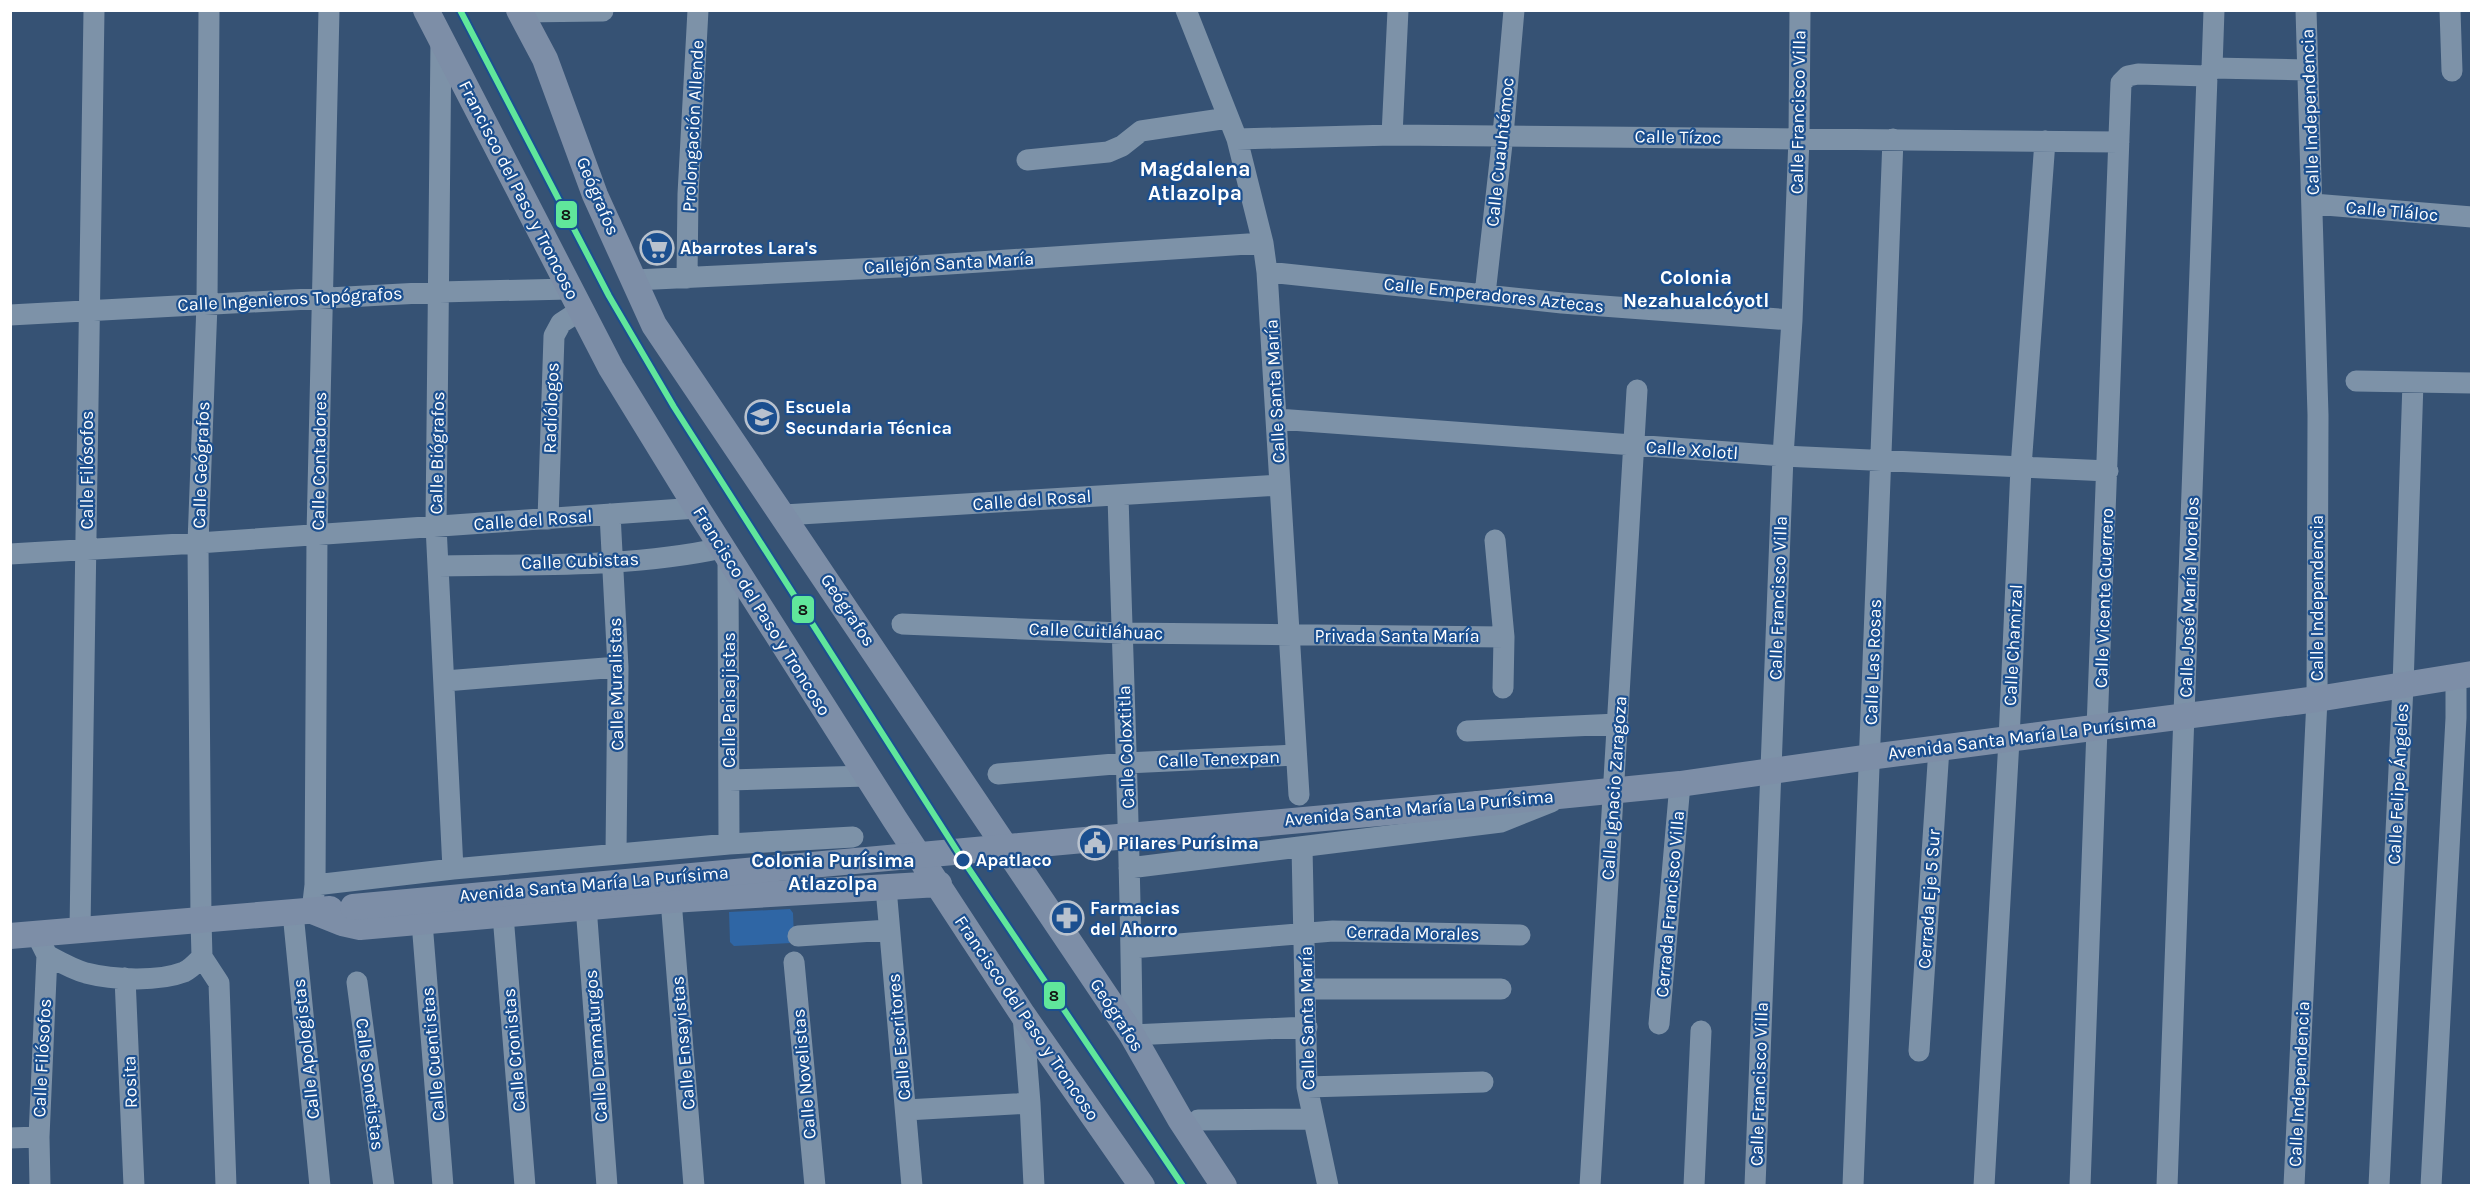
<svg xmlns="http://www.w3.org/2000/svg" width="2482" height="1196" font-family="Karla,sans-serif">
  <style>
    .green { fill: #2f66a5 }
    .lines { fill: none; stroke-linecap: round; stroke-linejoin: round }
    .minor { stroke: #7d92a8; stroke-width: 21 }
    .major { stroke: #7d8ea7; stroke-width: 26 }
    .major-bridge { stroke: #7d8ea7; stroke-width: 26 }
    .metro-1-casing { stroke: #1b4f8f; stroke-width: 10 }
    .metro-1 { stroke: #60e69b; stroke-width: 6 }
    .stop-dot { fill: #1b4f8f; stroke: #fff; stroke-width: 3 }
    .labels { text-anchor: middle; dominant-baseline: central; stroke-width: 4.5; stroke-linejoin: round; paint-order: stroke }
    .street-label { font-size: 18px; fill: #fff; stroke: #1b4f8f }
    .poi-label { font-size: 18px; font-weight: bold; fill: #fff; stroke: #1b4f8f; text-anchor: start }
    .stop-label { font-size: 18px; font-weight: bold; fill: #fff; stroke: #1b4f8f; text-anchor: start }
    .neighbourhood-label { font-size: 20px; font-weight: bold; fill: #fff; stroke: #1b4f8f }
    .quarter-label { font-size: 21px; font-weight: bold; fill: #fff; stroke: #1b4f8f }
    .line-badge { stroke: #1b4f8f; stroke-width: 2 }
    .pale-badge-label { font-size: 16px; text-anchor: middle; font-weight: bold; fill: #111 }
  </style>
  <rect width="100%" height="100%" fill="#365274"/>
  <path class="green" d="M790,909L793,913L794,939L791,943L734,946L730,942L729,912Z"/>
  <g class="lines">
    <path class="minor" d="M209,10L207,304L198,543L201,920L202,957L219,983L226,1186
      M1186,10L1237,139L1263,243L1267,272L1299,795
      M2450,10L2452,71
      M520,12L603,11
      M441,39L436,526L453,869
      M2212,68L2307,70
      M1392,135L1398,10
      M1237,139L1392,135L2119,142
      M1027,160L1108,152L1122,146L1141,131L1228,118
      M2313,204L2472,217
      M1267,272L1562,303L1792,320
      M687,278L688,194L698,10
      M635,280L919,266L1263,243
      M1485,294L1503,135L1514,10
      M10,315L439,292L569,289
      M2356,381L2472,383
      M1277,419L1783,456L2108,471
      M1118,495C1123,675 1131,855 1132,1035L1307,1027
      M610,514L618,667L616,854
      M784,515L1280,485
      M548,519L554,336L561,323L581,310
      M1495,540L1504,637L1503,688
      M10,554L198,543L697,508
      M728,557L729,844
      M438,566C532,564 630,568 722,548
      M902,624L1122,633L1504,637
      M445,681L618,667
      M1467,731L1618,724
      M998,774L1126,763L1296,755
      M729,780L867,776
      M1302,847L1307,1087L1328,1186
      M1129,868L1501,822L1551,802
      M315,885L453,869L729,844L853,837
      M886,888L912,1186
      M671,900L694,1186
      M586,906L607,1186
      M312,911L315,885L317,534L329,10
      M293,913L320,1186
      M503,915L525,1186
      M422,922L443,1186
      M80,930C85,624 87,317 94,10
      M36,933L47,955L39,1137L40,1186
      M798,936L889,930
      M1132,948L1333,931L1520,935
      M47,955C60,962 72,969 86,973C113,980 158,982 184,972C191,969 197,962 202,957
      M794,962L815,1186
      M125,978L134,1186
      M357,982L384,1186
      M1306,989H1501
      M1023,1015L1030,1103L1034,1186
      M1659,1024L1680,784
      M1919,1051L1939,748
      M1307,1087L1483,1082
      M906,1110L1030,1103
      M1198,1120L1313,1119
      M10,1138L39,1137
      M1590,1186L1637,390
      M1694,1186L1701,1031
      M1755,1186L1783,456L1792,320L1799,138L1800,10
      M1853,1186L1893,139
      M1984,1186L2009,740L2021,467L2045,141
      M2080,1186L2121,83L2128,76L2138,74L2207,76
      M2167,1186L2207,76L2212,68L2214,10
      M2294,1186L2317,699L2318,415L2306,10
      M2379,1186L2403,686L2413,382
      M2431,1186L2456,718V677"/>
    <path class="major" d="M426,10L611,368L697,508L894,818L1023,1015L1142,1186
      M519,10L545,59L595,195L654,325L1132,1035L1180,1119L1224,1186
      M1478,804L1680,784L1870,757L2317,699L2472,674
      M312,911L342,923L360,927L671,900L939,884
      M10,936L330,909"/>
    <path class="major-bridge" d="M353,907L1478,804"/>
    <g class="metro-1-casing">
      <path id="metro-1" d="M460,10L609,296L674,407L963,860L1183,1186"/>
    </g>
    <use href="#metro-1" class="metro-1"/>
  </g>
  <defs>
    <g id="supermarket-ring" transform="scale(1.725)"><circle r="9.5" fill="#1b4f8f" stroke="#b9c2ce" stroke-width="1.5"/><path d="M-6-5.5h2.5l.6 2H6L4.5 2H-2.5L-4.4-4H-6ZM-1.5 3.2a1.3 1.3 0 1 0 .1 0ZM3 3.2a1.3 1.3 0 1 0 .1 0Z" fill="#b9c2ce"/></g>
    <g id="school-ring" transform="scale(1.725)"><circle r="9.5" fill="#1b4f8f" stroke="#b9c2ce" stroke-width="1.5"/><path d="M0-5L7-2L0 1L-7-2ZM-4 1L0 2.5L4 1V4Q0 6-4 4Z" fill="#b9c2ce"/></g>
    <g id="civic-ring" transform="scale(1.725)"><circle r="9.5" fill="#1b4f8f" stroke="#b9c2ce" stroke-width="1.5"/><path d="M-.6-6.5H3V-4.5H.6V-3L4-1V1h2V6H-6V1h2V-1L-.6-3ZM-1.2 2.5V6h2.4V2.5Z" fill="#b9c2ce"/></g>
    <g id="pharmacy-ring" transform="scale(1.725)"><circle r="9.5" fill="#1b4f8f" stroke="#b9c2ce" stroke-width="1.5"/><path d="M-2-6h4v4h4v4h-4v4h-4v-4h-4v-4h4Z" fill="#b9c2ce"/></g>
  </defs>
  <g fill-rule="evenodd">
    <use href="#supermarket-ring" x="657" y="248"/>
    <use href="#school-ring" x="762" y="417"/>
    <use href="#civic-ring" x="1095" y="843"/>
    <use href="#pharmacy-ring" x="1067" y="918"/>
  </g>
  <circle class="stop-dot" cx="963" cy="860" r="8"/>
  <g class="labels">
    <g class="street-label">
      <text transform="translate(1798 112) rotate(-89)">Calle Francisco Villa</text>
      <text transform="translate(2310 112) rotate(-92)">Calle Independencia</text>
      <text transform="translate(693 126) rotate(-87)">Prolongación Allende</text>
      <text transform="translate(1678 137) rotate(1)">Calle Tízoc</text>
      <text transform="translate(1500 152) rotate(-84)">Calle Cuauhtémoc</text>
      <text transform="translate(519 190) rotate(63)">Francisco del Paso y Troncoso</text>
      <text transform="translate(598 196) rotate(67)">Geógrafos</text>
      <text transform="translate(2392 211) rotate(5)">Calle Tláloc</text>
      <text transform="translate(949 263) rotate(-3)">Callejón Santa María</text>
      <text transform="translate(1494 295) rotate(6)">Calle Emperadores Aztecas</text>
      <text transform="translate(290 299) rotate(-3)">Calle Ingenieros Topógrafos</text>
      <text transform="translate(1275 391) rotate(-93)">Calle Santa María</text>
      <text transform="translate(551 408) rotate(-88)">Radiólogos</text>
      <text transform="translate(1692 450) rotate(4)">Calle Xolotl</text>
      <text transform="translate(437 453) rotate(-89)">Calle Biógrafos</text>
      <text transform="translate(319 461) rotate(-89)">Calle Contadores</text>
      <text transform="translate(201 465) rotate(-88)">Calle Geógrafos</text>
      <text transform="translate(87 470) rotate(-90)">Calle Filósofos</text>
      <text transform="translate(1032 500) rotate(-4)">Calle del Rosal</text>
      <text transform="translate(533 520) rotate(-4)">Calle del Rosal</text>
      <text transform="translate(580 561) rotate(-2)">Calle Cubistas</text>
      <text transform="translate(2189 597) rotate(-88)">Calle José María Morelos</text>
      <text transform="translate(1778 598) rotate(-88)">Calle Francisco Villa</text>
      <text transform="translate(2104 598) rotate(-88)">Calle Vicente Guerrero</text>
      <text transform="translate(2317 598) rotate(-90)">Calle Independencia</text>
      <text transform="translate(848 610) rotate(56)">Geógrafos</text>
      <text transform="translate(762 611) rotate(58)">Francisco del Paso y Troncoso</text>
      <text transform="translate(1096 631) rotate(2)">Calle Cuitláhuac</text>
      <text x="1397" y="636">Privada Santa María</text>
      <text transform="translate(2013 645) rotate(-87)">Calle Chamizal</text>
      <text transform="translate(1873 662) rotate(-88)">Calle Las Rosas</text>
      <text transform="translate(616 684) rotate(-91)">Calle Muralistas</text>
      <text transform="translate(729 700) rotate(-90)">Calle Paisajistas</text>
      <text transform="translate(2022 737) rotate(-7)">Avenida Santa María La Purísima</text>
      <text transform="translate(1126 747) rotate(-92)">Calle Coloxtitla</text>
      <text transform="translate(1219 759) rotate(-2)">Calle Tenexpan</text>
      <text transform="translate(2398 784) rotate(-87)">Calle Felipe Ángeles</text>
      <text transform="translate(1614 788) rotate(-86)">Calle Ignacio Zaragoza</text>
      <text transform="translate(1419 808) rotate(-5)">Avenida Santa María La Purísima</text>
      <text transform="translate(594 884) rotate(-5)">Avenida Santa María La Purísima</text>
      <text transform="translate(1929 899) rotate(-86)">Cerrada Eje 5 Sur</text>
      <text transform="translate(1670 904) rotate(-85)">Cerrada Francisco Villa</text>
      <text transform="translate(1413 933) rotate(1)">Cerrada Morales</text>
      <text transform="translate(1117 1015) rotate(57)">Geógrafos</text>
      <text transform="translate(1027 1018) rotate(56)">Francisco del Paso y Troncoso</text>
      <text transform="translate(1307 1018) rotate(-91)">Calle Santa María</text>
      <text transform="translate(899 1037) rotate(-95)">Calle Escritores</text>
      <text transform="translate(683 1043) rotate(-95)">Calle Ensayistas</text>
      <text transform="translate(596 1046) rotate(-94)">Calle Dramaturgos</text>
      <text transform="translate(306 1049) rotate(-96)">Calle Apologistas</text>
      <text transform="translate(514 1050) rotate(-95)">Calle Cronistas</text>
      <text transform="translate(433 1054) rotate(-95)">Calle Cuentistas</text>
      <text transform="translate(42 1058) rotate(-87)">Calle Filósofos</text>
      <text transform="translate(804 1074) rotate(-95)">Calle Novelistas</text>
      <text transform="translate(130 1082) rotate(-92)">Rosita</text>
      <text transform="translate(370 1084) rotate(83)">Calle Sonetistas</text>
      <text transform="translate(1759 1084) rotate(-88)">Calle Francisco Villa</text>
      <text transform="translate(2299 1084) rotate(-87)">Calle Independencia</text>
    </g>
    <g class="poi-label">
      <text x="680" y="248">Abarrotes Lara's</text>
      <text x="785" y="407">Escuela<tspan x="785" dy="21">Secundaria Técnica</tspan></text>
      <text x="1118" y="843">Pilares Purísima</text>
      <text x="1090" y="908">Farmacias<tspan x="1090" dy="21">del Ahorro</tspan></text>
    </g>
    <g class="stop-label">
      <text x="976" y="860">Apatlaco</text>
    </g>
    <g class="neighbourhood-label">
      <text x="1696" y="277">Colonia<tspan x="1696" dy="23">Nezahualcóyotl</tspan></text>
      <text x="833" y="860">Colonia Purísima<tspan x="833" dy="23">Atlazolpa</tspan></text>
    </g>
    <g class="quarter-label">
      <text x="1195" y="169">Magdalena<tspan x="1195" dy="24">Atlazolpa</tspan></text>
    </g>
  </g>
  <g class="line-badge">
    <rect x="555" y="200" width="23" height="29" rx="6" fill="#60e69b"/>
    <rect x="791" y="595" width="24" height="29" rx="6" fill="#60e69b"/>
    <rect x="1043" y="981" width="23" height="29" rx="6" fill="#60e69b"/>
  </g>
  <g class="pale-badge-label">
    <text x="566" y="220">8</text>
    <text x="803" y="615">8</text>
    <text x="1054" y="1001">8</text>
  </g>
  <rect width="2482" height="1196" fill="none" stroke="#ffffff" stroke-width="24"/>
</svg>
